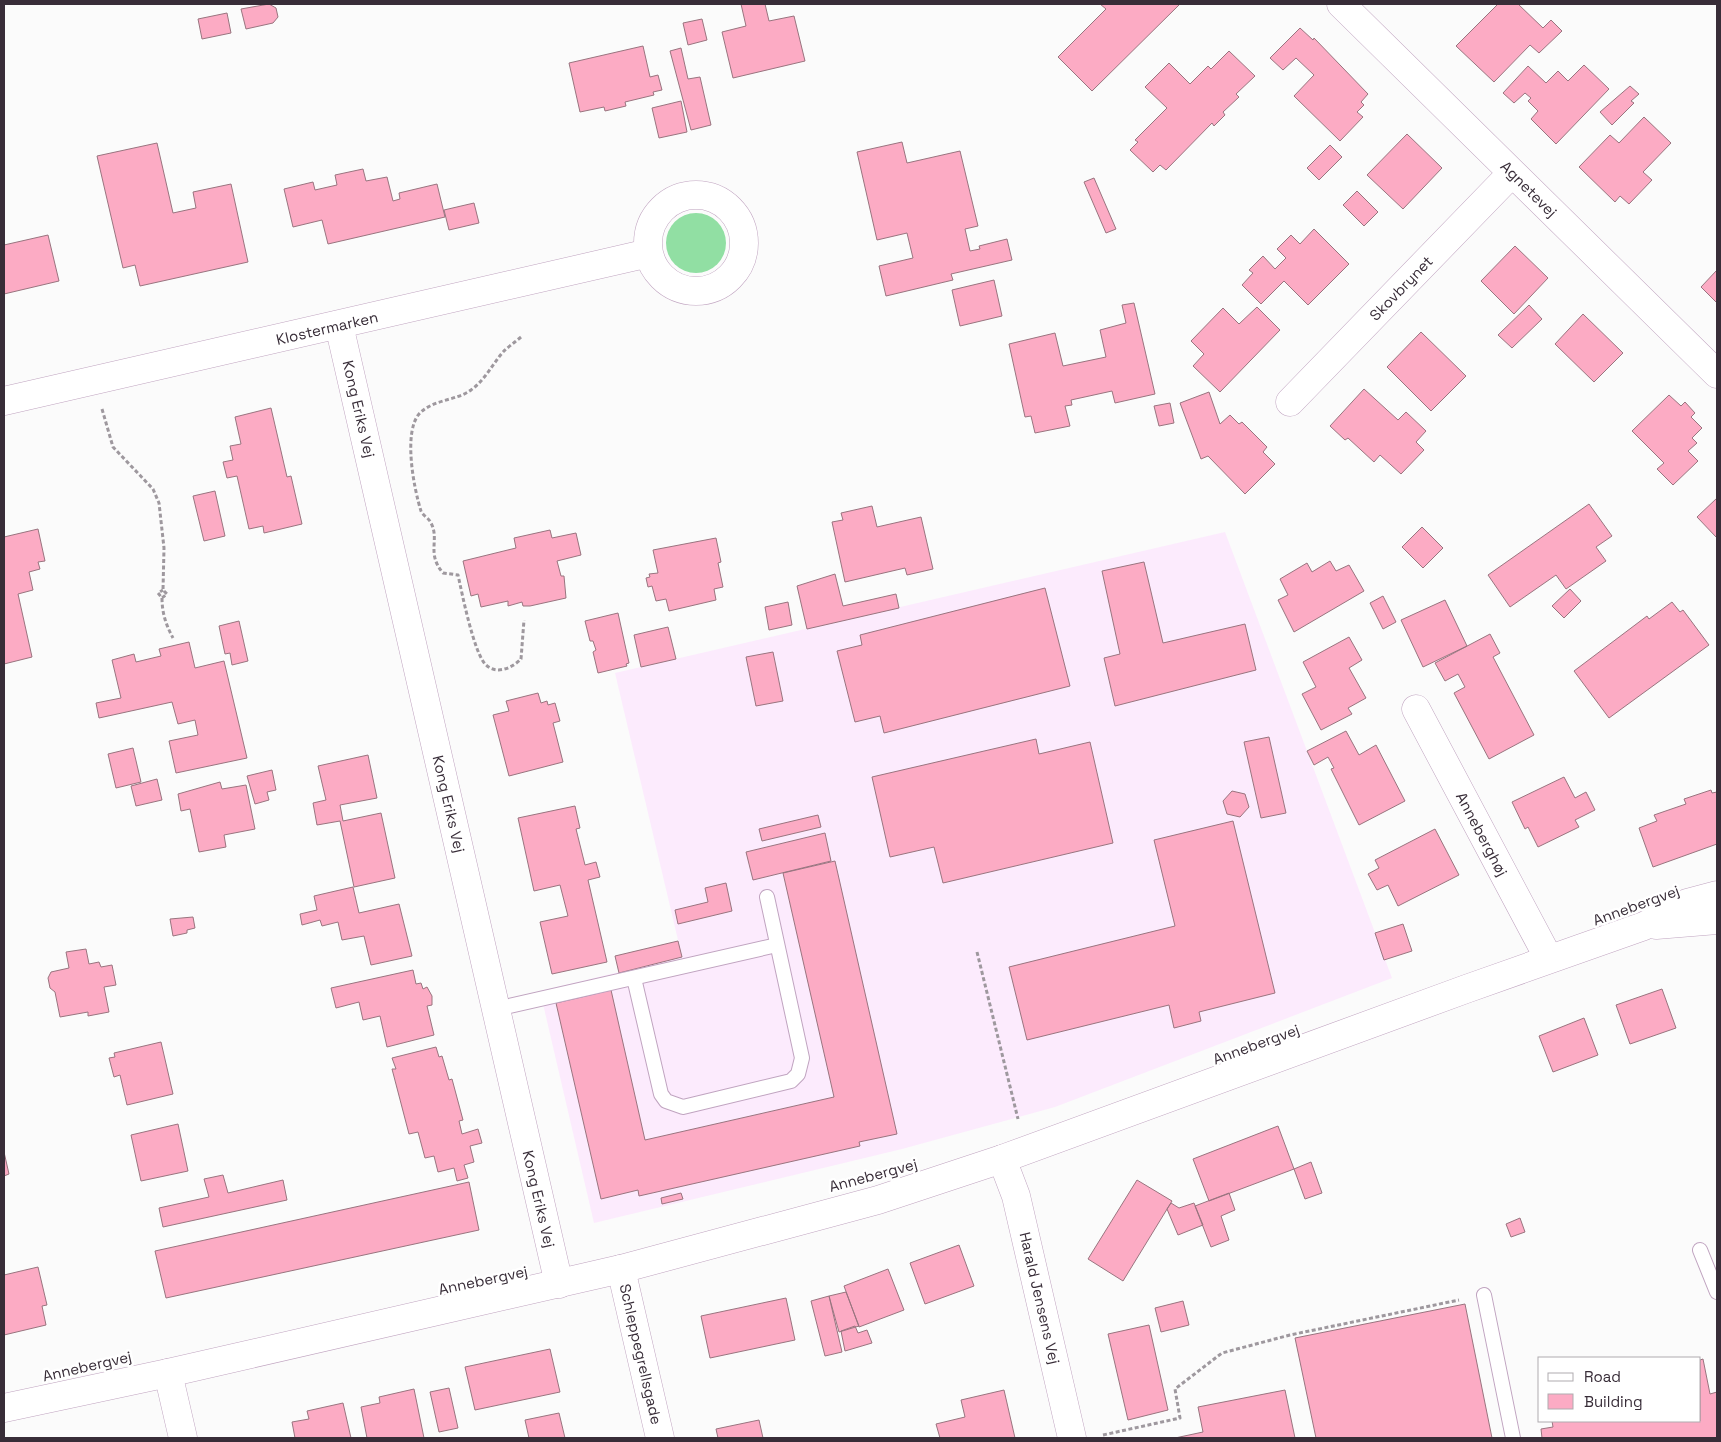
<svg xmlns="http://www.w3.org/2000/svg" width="1721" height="1442" font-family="'Space Grotesk',sans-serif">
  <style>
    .education { fill: #fcebfd }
    .green { fill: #91dfa3 }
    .building { fill: #fcabc4; stroke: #99747f }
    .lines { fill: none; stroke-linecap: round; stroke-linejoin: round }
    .service-casing { stroke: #c0a4c0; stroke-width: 16 }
    .minor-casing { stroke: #c0a4c0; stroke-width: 29 }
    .tertiary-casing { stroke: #c0a4c0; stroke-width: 29 }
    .path { stroke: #9e989e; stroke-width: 3; stroke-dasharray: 4 2.5; stroke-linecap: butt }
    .service { stroke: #fff; stroke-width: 14 }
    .minor { stroke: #fff; stroke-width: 28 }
    .tertiary { stroke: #fff; stroke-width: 28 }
    .labels { text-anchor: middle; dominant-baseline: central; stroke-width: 5; stroke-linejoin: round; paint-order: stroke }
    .street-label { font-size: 15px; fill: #382d38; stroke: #fff }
  </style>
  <rect width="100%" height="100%" fill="#fbfbfb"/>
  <path class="education" d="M1225,532L1392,978L1055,1107L902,1149L594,1223L540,991L682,957L615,673Z"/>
  <path class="green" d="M666 243a30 30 0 1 1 60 0a30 30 0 1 1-60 0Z"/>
  <path class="building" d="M269,4L276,8L278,17L273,23L246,29L241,9Z
    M741,4H765L769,21L794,16L805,61L733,78L722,32L746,26Z
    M1100,4H1180L1092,91L1058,57L1106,9Z
    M1498,4H1518L1543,28L1551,20L1562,31L1539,53L1530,45L1494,82L1456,46Z
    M227,13L231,33L202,39L198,19Z
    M702,19L707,40L688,45L683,23Z
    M1300,28L1313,40L1314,38L1368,94L1361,102L1364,105L1357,112L1363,117L1340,141L1294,96L1314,75L1296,58L1283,70L1270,58Z
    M643,46L650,77L658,75L662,90L653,92L654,95L625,102L626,106L605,111L604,107L580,112L569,63Z
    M681,48L688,79L700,77L711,125L691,130L670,51Z
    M1229,51L1255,76L1236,94L1239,97L1223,112L1225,115L1214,126L1212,123L1166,170L1160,165L1153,172L1130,150L1138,142L1135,140L1167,108L1145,87L1169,63L1190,84L1208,66L1211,69Z
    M1584,65L1609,89L1556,144L1531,119L1538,111L1528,101L1531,98L1525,93L1514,103L1503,93L1528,66L1546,83L1558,71L1568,81Z
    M1630,86L1639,94L1631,101L1634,103L1612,125L1600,112Z
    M681,101L687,132L659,138L652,108Z
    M1644,117L1671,143L1643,172L1652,180L1629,204L1620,196L1615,202L1579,167L1610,135L1619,143Z
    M1407,134L1442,168L1403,209L1367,175Z
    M902,142L907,163L960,151L978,226L965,229L970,251L980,249L979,246L1007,239L1012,260L951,274L953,280L886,296L879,266L913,258L907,233L877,240L857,152Z
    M157,143L173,213L196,208L193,192L231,184L248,262L140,286L135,265L123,268L97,156Z
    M1330,145L1342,157L1319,180L1307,168Z
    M363,169L366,181L387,177L393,201L400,199L399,193L437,184L445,217L328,244L322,220L293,227L284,189L313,182L315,190L337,185L335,175Z
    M1094,178L1116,229L1106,233L1084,182Z
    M1357,191L1378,212L1364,226L1343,205Z
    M474,203L479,223L449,230L444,210Z
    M1314,229L1349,264L1308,305L1284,281L1261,304L1242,285L1253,273L1249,270L1263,256L1275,269L1286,258L1277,249L1291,235L1300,244Z
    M48,235L59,281L4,294V245Z
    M1515,246L1548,278L1514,314L1481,281Z
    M1717,270V303L1701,287Z
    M994,280L1002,316L960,326L952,290Z
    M1134,303L1155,394L1115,403L1112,391L1071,400L1072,405L1065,406L1070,426L1035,433L1031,416L1025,417L1009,344L1055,333L1063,366L1106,357L1100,330L1126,323L1122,305Z
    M1529,305L1542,319L1512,348L1498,335Z
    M1257,307L1280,330L1220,392L1193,366L1204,354L1191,341L1223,308L1239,324Z
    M1583,314L1623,353L1594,382L1555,344Z
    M1421,332L1466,376L1431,411L1387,367Z
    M1364,389L1398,420L1406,412L1426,431L1416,442L1424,450L1401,474L1380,455L1374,462L1348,438L1345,440L1330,426Z
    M1209,392L1220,424L1230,415L1239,424L1242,422L1267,447L1263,452L1275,464L1245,494L1208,456L1201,459L1180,403Z
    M1669,395L1681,406L1685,402L1695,413L1691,417L1702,428L1692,438L1697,443L1688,451L1698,461L1673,485L1657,469L1664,463L1632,431Z
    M1170,403L1174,423L1159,426L1154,406Z
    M271,408L287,477L291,476L302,524L264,533L263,526L249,529L237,476L227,478L223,462L233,460L230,446L241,444L235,417Z
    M215,491L225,536L204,541L193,496Z
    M1717,498V538L1697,517Z
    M1589,504L1612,536L1596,547L1606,561L1566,589L1556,575L1510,607L1488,575Z
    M872,506L877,527L921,517L933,569L907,575L905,568L845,582L832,522L843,520L841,513Z
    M1422,527L1443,548L1423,568L1402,547Z
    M38,529L45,561L38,562L40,569L29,572L33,590L18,594L32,657L4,664V537Z
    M550,530L552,538L576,533L581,555L557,561L561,576H564L566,598L530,606H523L522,602L508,606V601L481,607L478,594L471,596L463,561L516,548L514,538Z
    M716,538L721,562L718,563L723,587L714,589L716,600L669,611L666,599L656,601L652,586L648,587L646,578L650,577L649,574L658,573L653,550Z
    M1330,561L1336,571L1349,565L1364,591L1294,632L1278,600L1288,595L1280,579L1307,563L1312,572Z
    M1144,562L1163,643L1245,624L1256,670L1115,706L1104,658L1120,654L1102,571Z
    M835,574L843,606L896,594L899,608L807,629L797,586Z
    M1045,588L1070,686L884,733L880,716L855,722L837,651L862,645L860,635Z
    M1570,589L1581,601L1564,618L1552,606Z
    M1383,596L1396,622L1383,629L1370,603Z
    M1445,600L1467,646L1423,667L1401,620Z
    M788,602L792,625L769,630L765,607Z
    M1672,602L1680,612L1683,610L1709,645L1609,718L1574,671L1647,616L1649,619Z
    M618,613L629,663L626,664L627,666L598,673L593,652L596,650L593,641H590L585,621Z
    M239,621L248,661L232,665L230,653L225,654L219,626Z
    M668,627L676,659L641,667L634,635Z
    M1490,634L1500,653L1493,657L1534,735L1489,759L1454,693L1465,687L1458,674L1445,681L1435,663Z
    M1349,637L1362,660L1349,668L1366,698L1348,708L1352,714L1321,730L1302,694L1316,687L1303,662Z
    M189,642L195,668L224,661L247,758L176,773L169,741L198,735L195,720L178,724L172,702L99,718L96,703L121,698L112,660L134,654L136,662L161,656L159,649Z
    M773,652L783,701L756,706L746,657Z
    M538,693L541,703L547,701L548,705L555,703L560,721L553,723L563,762L509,776L493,715L509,711L506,701Z
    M1346,731L1359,755L1376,745L1405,801L1359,825L1331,769L1334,768L1328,757L1314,765L1307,751Z
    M1269,737L1286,813L1261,818L1244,742Z
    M1036,739L1039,754L1090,742L1113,843L943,883L934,847L890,857L872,777Z
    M133,748L141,782L116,788L108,754Z
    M368,755L377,798L340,805L343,821L381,813L395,878L354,887L340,821L317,825L313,803L326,800L318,766Z
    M272,770L276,790L267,792L269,800L255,804L247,776Z
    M1564,777L1575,798L1586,792L1595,810L1575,820L1579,827L1538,847L1528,827L1525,829L1512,802Z
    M157,779L162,800L136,806L131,786Z
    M220,782L222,789L246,785L255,829L224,835L226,847L199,852L190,809L181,811L178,794Z
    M1711,790L1712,793L1717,792V844L1653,867L1639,828L1657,821L1654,815L1686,804L1684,799Z
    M1232,791L1245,794L1249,807L1240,817L1227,814L1223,801Z
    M575,806L580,828L576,829L585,865L596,862L600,877L588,880L607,962L552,974L540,922L568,916L560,885L534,891L518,818Z
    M818,815L821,827L762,841L759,829Z
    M1233,821L1275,993L1199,1012L1201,1021L1174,1028L1169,1005L1027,1040L1009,967L1175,926L1154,840Z
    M1435,829L1459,875L1398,906L1388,885L1377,890L1368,874L1379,868L1375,860Z
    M825,833L831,861L753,880L746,852Z
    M835,861L897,1134L859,1142L860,1146L639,1196L638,1190L601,1199L556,1003L611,990L645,1140L834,1097L783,873Z
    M726,883L732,911L678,924L675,910L708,902L705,888Z
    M353,887L359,913L399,904L412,956L371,965L364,936L342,940L338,922L322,926L320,920L302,925L300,914L317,910L314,896Z
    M193,917L195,928L187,930V933L173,936L170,919Z
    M1403,924L1412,951L1384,960L1375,933Z
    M678,941L682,957L619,973L615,956Z
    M86,949L89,964L99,962L101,967L112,965L116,985L104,987L109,1012L88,1016V1012L60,1017L55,992L50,988L48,978L51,972L69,968L66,952Z
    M413,970L416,984L421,983L423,989L427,987L432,996V1005L427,1006L434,1035L387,1047L380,1016L363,1020L359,1002L336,1008L331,988Z
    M1662,989L1676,1028L1630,1044L1616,1005Z
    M1584,1018L1598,1055L1553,1072L1539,1036Z
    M161,1042L173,1094L127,1105L120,1075L114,1077L109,1058L115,1057L114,1053Z
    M436,1047L439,1057L442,1056L449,1080L452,1079L463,1120L459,1121L462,1134L478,1129L482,1143L470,1146L474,1162L464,1165L468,1178L457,1181L454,1168L438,1172L434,1156L425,1158L418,1132L409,1134L392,1069H396L392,1058Z
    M178,1124L188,1171L141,1181L131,1135Z
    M1278,1126L1294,1169L1209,1201L1193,1159Z
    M4,1152L9,1174L4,1176Z
    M1311,1162L1322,1193L1305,1199L1294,1169Z
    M223,1175L228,1193L283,1180L287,1200L163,1227L159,1208L209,1197L204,1179Z
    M1137,1180L1172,1201L1123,1281L1088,1259Z
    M469,1182L479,1230L166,1298L155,1251Z
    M681,1193L683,1199L662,1204L661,1198Z
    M1229,1193L1235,1210L1221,1216L1229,1240L1211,1247L1195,1206Z
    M1171,1203L1179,1208L1194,1203L1203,1225L1178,1235L1167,1209Z
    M1520,1218L1525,1232L1511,1237L1506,1224Z
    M959,1245L974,1286L925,1304L910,1263Z
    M38,1267L47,1305L42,1306L46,1325L4,1335V1275Z
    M888,1269L904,1310L859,1327L844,1286Z
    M846,1292L859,1326L839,1332L829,1296Z
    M829,1296L842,1352L825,1356L811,1301Z
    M786,1298L795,1340L710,1358L701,1316Z
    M1183,1301L1189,1325L1161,1332L1155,1308Z
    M1465,1304L1492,1438H1316L1295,1338Z
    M1149,1325L1168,1410L1128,1420L1108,1334Z
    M855,1326L858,1333L867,1330L872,1343L845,1351L841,1331Z
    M550,1349L560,1392L475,1410L465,1367Z
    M1703,1359L1710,1394L1717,1392V1438H1542L1541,1429L1553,1427L1552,1421H1700V1360Z
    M449,1388L458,1428L439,1432L430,1392Z
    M414,1389L424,1438H367L361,1407L380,1403L379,1397Z
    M1004,1390L1015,1438H940L936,1424L965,1417L961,1400Z
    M1285,1390L1295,1438H1175L1203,1432L1198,1407Z
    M343,1403L351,1438H295L292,1422L309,1419L307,1411Z
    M559,1413L565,1438H529L525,1420Z
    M759,1420L763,1438H718L716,1429Z"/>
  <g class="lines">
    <g class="service-casing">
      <path id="service" d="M634,978L661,1094L666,1101L683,1107L791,1081L798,1074L802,1058L767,897
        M496,1009L777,945
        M1700,1250L1717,1292
        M1484,1295L1513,1438"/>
    </g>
    <g class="minor-casing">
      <path id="minor" d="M1341,4L1717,374
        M648 243a48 48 0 1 1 96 0a48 48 0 1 1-96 0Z
        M339,325L559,1284
        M4,401L649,253
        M1290,402L1512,173
        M1416,709L1549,959
        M1002,1159L1016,1196L1072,1438
        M621,1269L660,1438
        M168,1373L183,1438"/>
    </g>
    <g class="tertiary-casing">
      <path id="tertiary" d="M1656,925L1717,920
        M4,1408L168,1373L621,1269L878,1200L1002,1159L1466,989L1644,926L1687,903L1717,895"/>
    </g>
    <path class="path" d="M521,337C515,342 508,347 503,352C492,365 485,380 471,390C456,401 433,399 419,414C403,433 414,489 421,511C423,516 429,518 431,523C440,540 426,553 443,573L458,575C462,593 474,654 486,665C497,675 512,668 521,659L524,620
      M102,409L113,447L153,489L159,503L164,548L163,590L167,594L162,598L158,593L163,590
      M162,598C162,613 166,625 173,638
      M977,952L1018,1119
      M1103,1435L1180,1418L1175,1389L1222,1353L1290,1335L1459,1300"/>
    <use href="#service" class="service"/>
    <use href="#minor" class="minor"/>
    <use href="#tertiary" class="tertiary"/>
  </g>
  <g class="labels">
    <g class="street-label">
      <text transform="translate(1529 189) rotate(45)">Agnetevej</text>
      <text transform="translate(1401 288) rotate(-46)">Skovbrynet</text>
      <text transform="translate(327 328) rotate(-13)">Klostermarken</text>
      <text transform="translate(359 409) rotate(77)">Kong Eriks Vej</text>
      <text transform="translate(449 804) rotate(77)">Kong Eriks Vej</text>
      <text transform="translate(1482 834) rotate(62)">Anneberghøj</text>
      <text transform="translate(1636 905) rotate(-20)">Annebergvej</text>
      <text transform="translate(1256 1044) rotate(-20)">Annebergvej</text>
      <text transform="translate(873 1175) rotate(-15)">Annebergvej</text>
      <text transform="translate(539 1199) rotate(77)">Kong Eriks Vej</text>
      <text transform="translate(483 1280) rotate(-12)">Annebergvej</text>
      <text transform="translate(1040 1298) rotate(77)">Harald Jensens Vej</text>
      <text transform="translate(641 1354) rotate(77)">Schleppegrellsgade</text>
      <text transform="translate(87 1366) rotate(-13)">Annebergvej</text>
    </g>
  </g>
  <rect width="1721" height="1442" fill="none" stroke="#382d38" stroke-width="10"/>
  <rect x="1538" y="1357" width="162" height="65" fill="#ffffff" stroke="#afabaf"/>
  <rect x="1548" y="1373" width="25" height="8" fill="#ffffff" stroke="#afabaf"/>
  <text x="1584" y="1382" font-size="15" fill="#382d38">Road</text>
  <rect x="1548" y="1394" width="25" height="15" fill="#fcabc4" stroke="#afabaf"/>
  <text x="1584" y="1407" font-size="15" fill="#382d38">Building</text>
</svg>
